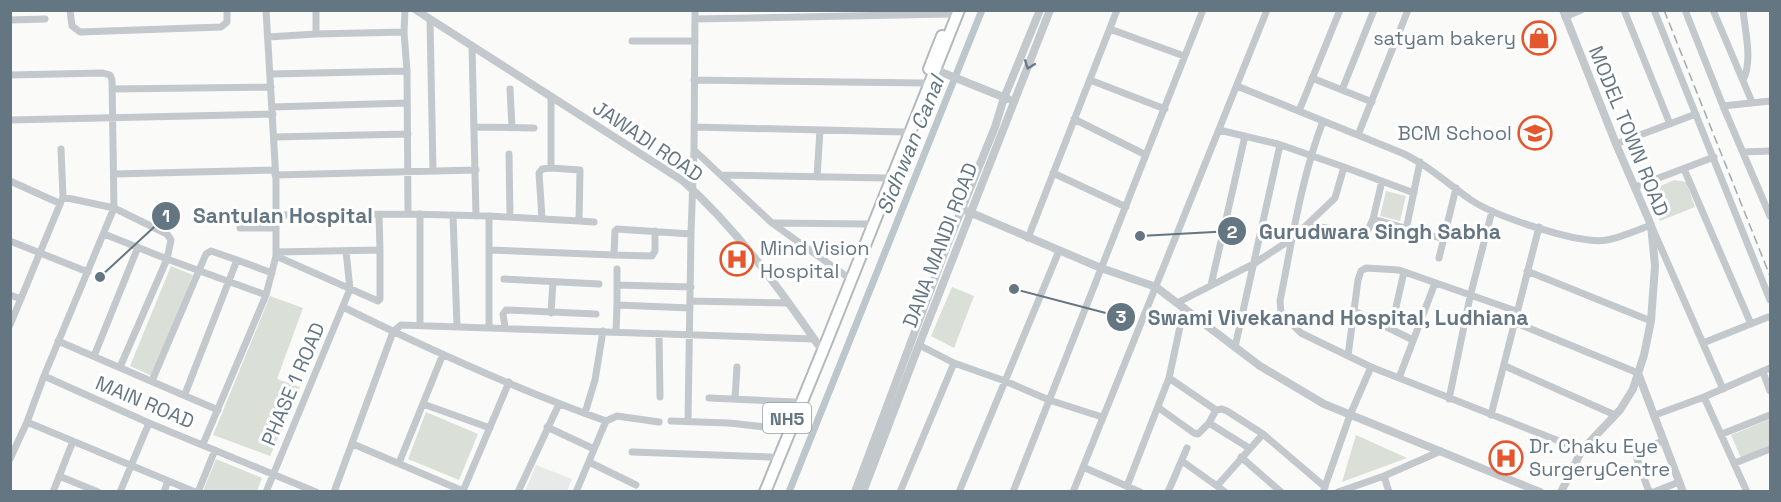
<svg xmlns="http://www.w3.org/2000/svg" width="1781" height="502" font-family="'Space Grotesk',sans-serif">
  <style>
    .built { fill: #e8e9e9 }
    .green { fill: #dadfd7 }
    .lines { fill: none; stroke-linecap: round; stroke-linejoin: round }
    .canal { stroke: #bbc7cb; stroke-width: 7 }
    .trunk-casing { stroke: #b4b9bd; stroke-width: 14 }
    .minor { stroke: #c3c8cc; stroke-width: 7 }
    .tertiary { stroke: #c3c8cc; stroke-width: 8 }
    .trunk { stroke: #fff; stroke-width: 10 }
    .rail { stroke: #a2aab0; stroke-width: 1.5; stroke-dasharray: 9 4.5; stroke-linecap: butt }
    .oneway { stroke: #6a7a87 }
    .labels { text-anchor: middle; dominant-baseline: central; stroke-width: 6; stroke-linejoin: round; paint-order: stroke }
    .shield { fill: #fff; stroke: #939fa8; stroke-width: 1.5 }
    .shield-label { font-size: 18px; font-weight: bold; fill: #657683 }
    .poi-label { font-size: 20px; fill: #657683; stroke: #fff; text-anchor: end }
    .street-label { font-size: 20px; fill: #657683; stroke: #fff }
    .water-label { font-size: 21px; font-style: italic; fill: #60757c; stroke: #fff }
    .leader { fill: none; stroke: #657683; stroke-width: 2 }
    .callout-dot { fill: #657683; stroke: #fff; stroke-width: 2 }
    .mark-label { font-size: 18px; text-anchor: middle; font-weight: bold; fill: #fff }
    .callout-label { font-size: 21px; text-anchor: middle; font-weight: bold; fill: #657683; stroke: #fff; stroke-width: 6; stroke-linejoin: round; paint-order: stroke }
  </style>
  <rect width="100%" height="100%" fill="#fafaf8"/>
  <path class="built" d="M536,465L572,479L567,491H525Z"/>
  <path class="green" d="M1674,180L1686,182L1695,207L1660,221L1649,191Z
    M1386,191L1406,196L1400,221L1380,216Z
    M171,266L193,275L152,376L130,366Z
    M952,287L974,296L954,348L931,336Z
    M270,296L303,308L277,379L300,387L270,456L213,435Z
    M426,412L478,434L459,480L408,459Z
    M1770,419V446L1741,458L1731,435Z
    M1356,435L1407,458L1342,482Z
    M216,459L262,478L257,491H203Z"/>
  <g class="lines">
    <path class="canal" d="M789,492L982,10"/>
    <g class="trunk-casing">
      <path id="trunk" d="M929,69L942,36
        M765,492L828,338L959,10"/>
    </g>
    <path class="minor" d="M70,10L72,26L80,32L221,27L227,22V10
      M695,10L694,150L772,223L846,276
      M1624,10L1670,124
      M1654,10L1770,300
      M1685,10L1723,106L1770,216
      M1713,10L1752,102
      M1565,17L1581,10
      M695,19L950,14
      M10,20L45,19
      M430,20L433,171
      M1110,29L1184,56
      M404,32L407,71L408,214
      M316,34L404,32L405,10
      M268,37L316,34V10
      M632,41H695
      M472,46L476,216
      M271,74L407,71
      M10,75L103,73L110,75L112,80L114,208L44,376
      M1312,78L1372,102
      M694,80L924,83
      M1090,80L1165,109
      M1743,80C1753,61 1745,31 1743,10
      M1237,86L1402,153C1428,165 1448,184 1471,200C1495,216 1579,245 1607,240C1622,237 1637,230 1651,225L1723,389
      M113,89L271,87
      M510,89L512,127
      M1342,90L1374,10
      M1723,106L1770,101
      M272,107L407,103
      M1299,111L1340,10
      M1074,119L1146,155
      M10,120L273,114
      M1323,121C1301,179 1292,241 1280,301L1281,313L1301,333L1371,367L1582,450
      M475,127L534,128
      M694,127L904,132
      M1358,135L1408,10
      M274,137L408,134
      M1616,144L1696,114
      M61,149L63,197
      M1743,152L1770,151
      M509,154L510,217
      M1344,167L1414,193
      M1684,169L1751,324
      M1053,173L1126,207
      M114,174L275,170
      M275,175L476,170
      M721,175L886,178
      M817,177L820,130
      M10,181L59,203
      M1382,181L1373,219L1444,239
      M1635,187L1714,157
      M276,215L408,214L489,216V327
      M453,215L457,326
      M489,216L579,221L580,170L551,168V97
      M542,218L539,173L542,169L551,168
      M579,221L594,222
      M774,223L867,224
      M1307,225L1364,234L1368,230L1373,219
      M240,228H276
      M1406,230L1420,162
      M104,234L167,259L266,295
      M1030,238H1028L1117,10
      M10,241L88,272
      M489,250L614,255L615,231L617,229L691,234L694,150
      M276,252L380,250L379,214
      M614,255L652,256L655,251V231
      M276,256L378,301L380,299V250
      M1439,258L1456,188
      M1527,271L1651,321
      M504,279L599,284
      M617,285V269
      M1211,285L1245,136
      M10,295L21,299
      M690,301L789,303
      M1177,303L1255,263L1293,238L1335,198L1344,167L1278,144L1219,130
      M617,305V285L691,287
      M343,307C428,349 516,389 606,421
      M1354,311L1413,340
      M551,313L553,282
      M1514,322L1638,373
      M420,324V214
      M10,325L63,197L114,208L167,234L171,240L167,259L120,367
      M505,327L503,314L506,310L596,314
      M1391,329L1404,272
      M616,332L617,305L690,308
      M659,334L660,397
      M58,341L218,410
      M1703,343L1768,317
      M919,345L954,363L1005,381L1049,400L1102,417
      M1235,347L1280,145
      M94,356L138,247
      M1348,356L1358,280L1361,271L1366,268L1399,270L1516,311
      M1505,366L1615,415
      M1763,372L1770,391
      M1169,378L1216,410L1222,409L1227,411L1263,434L1325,487
      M1399,378L1435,283
      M152,381L206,254L211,251L237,260
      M185,394L237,260L272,273
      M1704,397L1747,492
      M709,398L795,402
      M735,398L737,367
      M1449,399L1470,297L1492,211
      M423,404L490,428
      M1159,408L1194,433L1198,434L1209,423L1216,410
      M585,413L595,380L603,331
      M1491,415L1539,227
      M1655,415L1704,397L1770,368
      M671,421L729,423L783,429
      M688,421L691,234
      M27,422L195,492
      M1209,423L1249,448
      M547,427L594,449
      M1722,434L1770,415
      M203,444L266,295L276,256V180L266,10
      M353,444L463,491L509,382
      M632,452L771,457
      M1241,457L1281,492
      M10,459L27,422L44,376L149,423L316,492
      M1182,461L1217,486L1263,434
      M589,462L636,485
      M399,463L443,354
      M1735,463L1770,449
      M1083,467L1140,492
      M59,476L98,492
      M1384,476L1389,492
      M1127,486L1169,378L1184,308
      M1217,486L1225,492
      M1324,489L1350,415L1371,367
      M53,492L73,441
      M120,492L149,423
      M164,492L168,481
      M198,492L215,450
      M266,492L350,289L346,251
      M334,492L393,332L401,325L813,339
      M518,492L559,404
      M576,492L606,421L617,416L659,422
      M900,492L954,363
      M959,492L1059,251L1056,249
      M1013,492L1203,10
      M1073,492L1267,10
      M1168,492L1187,448
      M1338,492L1384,476L1441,451
      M1651,492L1648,489L1637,459V453L1641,449L1663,441
      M1654,492L1679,482"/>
    <path class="tertiary" d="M416,10L683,181C736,228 778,287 819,346
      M936,70L1008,99
      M962,209L1101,268L1156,287L1260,366L1324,404L1540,492
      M1638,373L1683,492
      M855,492L948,243L995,127L1004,98L1040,10
      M863,492L919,345L1050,10
      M1561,492L1582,450L1620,410L1633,389L1644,355L1651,321L1655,266L1651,225L1616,144L1563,10"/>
    <use href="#trunk" class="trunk"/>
    <path class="rail" d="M1664,10L1770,276"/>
  </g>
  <defs><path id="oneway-chevron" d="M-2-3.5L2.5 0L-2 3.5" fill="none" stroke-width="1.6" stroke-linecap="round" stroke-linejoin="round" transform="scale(1.5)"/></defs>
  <use class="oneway" href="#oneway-chevron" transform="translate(1029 65) rotate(111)"/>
  <defs>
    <g id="shop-ring" transform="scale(1.725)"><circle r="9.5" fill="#fff" stroke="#e4572e" stroke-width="1.5"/><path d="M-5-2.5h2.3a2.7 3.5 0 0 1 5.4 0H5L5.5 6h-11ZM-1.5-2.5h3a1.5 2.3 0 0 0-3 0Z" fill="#e4572e"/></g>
    <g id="school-ring" transform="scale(1.725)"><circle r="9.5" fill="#fff" stroke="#e4572e" stroke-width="1.5"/><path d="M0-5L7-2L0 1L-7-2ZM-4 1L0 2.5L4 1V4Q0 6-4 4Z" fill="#e4572e"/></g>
    <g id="hospital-ring" transform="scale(1.725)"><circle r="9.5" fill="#fff" stroke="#e4572e" stroke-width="1.5"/><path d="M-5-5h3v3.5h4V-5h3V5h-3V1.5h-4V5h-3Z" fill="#e4572e"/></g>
  </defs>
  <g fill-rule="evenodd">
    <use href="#shop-ring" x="1539" y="38"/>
    <use href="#school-ring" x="1535" y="133"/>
    <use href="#hospital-ring" x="737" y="259"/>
    <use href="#hospital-ring" x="1506" y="458"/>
  </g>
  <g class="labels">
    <rect class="shield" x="763" y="403" width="48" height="30" rx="4.5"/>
    <g class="shield-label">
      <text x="787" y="418">NH5</text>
    </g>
    <g class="poi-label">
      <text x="1516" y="38">satyam bakery</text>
      <text x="1512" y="133">BCM School</text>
      <text x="760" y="248" text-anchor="start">Mind Vision<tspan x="760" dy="23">Hospital</tspan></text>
      <text x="1529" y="446" text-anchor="start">Dr. Chaku Eye<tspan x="1529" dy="23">SurgeryCentre</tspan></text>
    </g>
    <g class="street-label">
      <text transform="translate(1629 131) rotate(68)">MODEL TOWN ROAD</text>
      <text transform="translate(648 141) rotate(34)">JAWADI ROAD</text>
      <text transform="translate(940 245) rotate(-69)">DANA MANDI ROAD</text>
      <text transform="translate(293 384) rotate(-67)">PHASE 1 ROAD</text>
      <text transform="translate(145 402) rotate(23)">MAIN ROAD</text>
    </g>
    <g class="water-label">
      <text transform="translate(910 145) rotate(-68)">Sidhwan Canal</text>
    </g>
  </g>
  <path class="leader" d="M100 277L166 216M1140 236L1232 231M1014 289L1121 317"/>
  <g class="callout-dot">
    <circle cx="100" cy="277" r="6"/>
    <circle cx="1140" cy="236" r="6"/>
    <circle cx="1014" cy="289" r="6"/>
    <circle cx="166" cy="216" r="15"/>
    <circle cx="1232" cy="231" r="15"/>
    <circle cx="1121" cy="317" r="15"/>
  </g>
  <g class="mark-label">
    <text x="166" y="222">1</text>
    <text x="1232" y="238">2</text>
    <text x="1121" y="323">3</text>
  </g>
  <g class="callout-label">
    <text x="283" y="223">Santulan Hospital</text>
    <text x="1380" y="239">Gurudwara Singh Sabha</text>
    <text x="1338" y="325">Swami Vivekanand Hospital, Ludhiana</text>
  </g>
  <rect width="1781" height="502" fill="none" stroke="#657683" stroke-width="24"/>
</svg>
